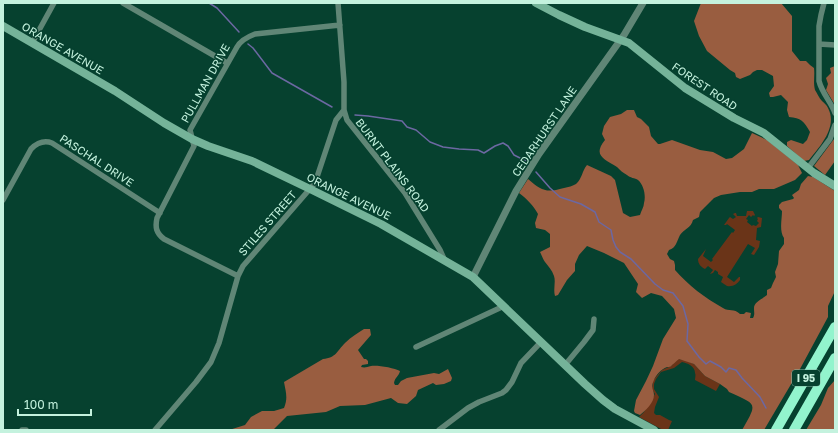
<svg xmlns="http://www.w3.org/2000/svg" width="838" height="433" font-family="'Golos Text',sans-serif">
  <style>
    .green { fill: #6a3418 }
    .forest { fill: #995d40 }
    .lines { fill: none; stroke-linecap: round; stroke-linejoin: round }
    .stream { stroke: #6c68a2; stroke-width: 1.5 }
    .minor { stroke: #608676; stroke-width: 5.5 }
    .tertiary { stroke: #608676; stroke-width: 7 }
    .secondary { stroke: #75b399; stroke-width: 8 }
    .motorway { stroke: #92f4cd; stroke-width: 10 }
    .labels { text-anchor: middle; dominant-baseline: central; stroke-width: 3; stroke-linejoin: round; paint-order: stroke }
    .shield { fill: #06412f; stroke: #8bbdaa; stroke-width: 1 }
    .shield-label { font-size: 10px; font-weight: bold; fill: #c4f2de }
    .street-label { font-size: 11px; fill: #c4f2de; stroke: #06412f }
  </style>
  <rect width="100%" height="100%" fill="#06412f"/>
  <path class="green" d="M747,211H753L755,215L754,216L753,215L751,217L749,215L746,219L748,220L747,222L752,226L753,225L756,226L759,223L757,221L758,219L757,218L758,217L762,218L761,227L757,228L756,240L760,241L759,247L754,255L751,254L755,248L748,244L727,277L734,282L739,277H740V280C737,284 733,287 727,286L721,282L723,277L718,274V272L715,270L713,273L710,274L713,270L708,266L705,269C701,267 698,264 698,259L706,249L703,256L711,262L713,260L712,259L732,232L733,233L735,230L727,224L726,225H724L729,218L730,217L733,219L736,217L733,214L735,213H736L737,216H746Z
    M677,359H679L685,360L694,364L705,376L720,384L716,391L695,380C695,378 696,375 695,373C695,366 687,363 682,362L674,368L661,372L656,379L654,384V389L659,397L655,407L654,413L656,415H660L669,420L672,421L668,430H663L639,417L644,412L655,394L652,389L653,381L655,378L662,370L671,366Z"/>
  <path class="forest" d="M701,3H781L792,16V51L800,61H806L810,65L814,68C815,76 813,82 815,90C817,93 819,98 822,101C824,103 827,105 828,108C838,127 820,146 809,160L804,161L787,146V142L791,140L803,144L807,140L810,132C804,121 801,118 789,117L787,110L788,102L781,95L773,97H770L769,93L774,86L773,76L762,70H757L753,72L750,75L740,79L736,77L735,73L730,70L707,51L699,36L694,21Z
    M835,66V105L826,90L828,84L826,78L831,73L830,68Z
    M627,110H634L637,117L641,119L649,127L651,136L658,144H660L672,140L700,150L713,152L726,159L732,158L744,149L752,133L767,140L798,165L802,173L795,180L774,189H759L752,192H740L721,195L714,198L700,212L699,217L693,220C691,228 684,229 680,235C677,241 676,248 669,250L667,254L670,259L674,261L675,265V270C688,285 705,298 723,308C729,312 734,308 740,314H744L746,312L751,313L750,318H753C755,314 754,313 754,308C754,302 762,299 767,295V290L771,288L773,283L776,277L775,272L778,264L779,251L784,244V238C779,231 782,219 782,211L779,208V205L782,202L793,199L794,198L792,195L799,190L801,184L808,176L813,177L835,191V291L828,306V317L800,369L764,430H742C758,402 757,405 729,392L727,389L720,384L705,376L694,364L679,359C676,361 675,363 672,365C671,367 669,367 667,367C661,369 656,375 654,380C650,388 654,390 654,395C654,403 645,411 640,415L635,413L634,411L636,400L646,381L653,366L663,339L676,318L674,309L662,296L651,293L642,298L636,292L638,284L624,263L604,253L587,246L579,255L575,264V271L567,280L558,295L555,296C553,289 556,282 554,276C552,270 548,266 545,262C543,259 542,256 540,252L550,247V234L545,230L536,228L535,223L538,214C533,205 527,199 519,193L528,179C542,191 546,193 564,188C568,187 573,186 576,184C582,179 582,171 587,165L611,176L615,180L623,213L630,217L640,215C641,211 644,207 644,203C646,196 644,185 638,180C635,178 630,178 627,175C623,173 620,170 617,167C605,159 592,156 605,140L602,134L604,126L610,117L621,114Z
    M835,135V161L825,175L814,166L834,139Z
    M364,329H370L371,335L358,350L364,359H366L368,361V364L362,365L361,367C365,368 367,367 371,366C378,365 394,368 400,371C399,376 395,377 394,383L395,385H398L401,381L407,378L434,373L439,374L448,369L452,378L451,381L444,384L436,385L433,383L418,390L416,396L407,404L398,403L391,398L365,405L340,406L326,412L287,416L273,430H229L245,425L251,417L262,411H274L284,408C288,398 286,393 284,382L323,359C336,358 337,351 345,343C351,337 358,333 364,329Z
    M835,380V430H806L821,405L828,388Z"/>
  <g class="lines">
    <path class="stream" d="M209,3L217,8L239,32
      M248,44L253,48L272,73L332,107
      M355,115L368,116L402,121L407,127L416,130L430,142L443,147L459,149L478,150L484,153L495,146L503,143L508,146L514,155L528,162
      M536,172L550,188L560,197L581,204L595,212L599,222L611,230L613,240L616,247L620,252L631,259L655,284L663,290L673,293L683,306L688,324L687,341L699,357L706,364L710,361L721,367L726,372L729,368L736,370L742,378L760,397L766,408"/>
    <path class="minor" d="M123,3L227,63
      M338,3L344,82V110L347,120L405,193L440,250L445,261
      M824,3L821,15L819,26V81C822,93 831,102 835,113
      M32,43L54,3
      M819,44L835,45
      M808,168L830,139L835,125
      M3,200L31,149C37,143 44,140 52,143L160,213
      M238,276L164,239C156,233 155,227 157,218L194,146L190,130L237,47C241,40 247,37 255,34L340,25
      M416,347L504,306
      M565,365L584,342L593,330L594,319
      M22,430H26
      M155,430L196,382L211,362L219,343L238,276L243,266L315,183L336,120L344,110
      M439,430L468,408L479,402L502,393L506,390L512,382L521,363L541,342"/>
    <path class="tertiary" d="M473,277L516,191L539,154L624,35L643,3"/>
    <path class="secondary" d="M536,3L559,15L585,27L629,43L685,88L734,118L764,133L814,173L835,186
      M3,26L115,91L164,123L192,139L208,146L252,161L310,189L381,224L473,277L585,384L603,400L615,409L654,430"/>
    <path class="motorway" d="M776,430L835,327
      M794,430L835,358"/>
  </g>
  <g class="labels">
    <rect class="shield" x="792" y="370" width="28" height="16" rx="3"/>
    <g class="shield-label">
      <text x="806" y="378">I 95</text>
    </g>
    <g class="street-label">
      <text transform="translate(63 48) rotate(30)">ORANGE AVENUE</text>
      <text transform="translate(205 83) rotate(-61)">PULLMAN DRIVE</text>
      <text transform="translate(705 86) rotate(34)">FOREST ROAD</text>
      <text transform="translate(544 131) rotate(-56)">CEDARHURST LANE</text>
      <text transform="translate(97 160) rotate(33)">PASCHAL DRIVE</text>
      <text transform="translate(393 165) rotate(53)">BURNT PLAINS ROAD</text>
      <text transform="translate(349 196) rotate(26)">ORANGE AVENUE</text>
      <text transform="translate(267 223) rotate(-49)">STILES STREET</text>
    </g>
  </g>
  <rect width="838" height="433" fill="none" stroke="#c4f2de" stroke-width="8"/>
  <path d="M18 409v6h73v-6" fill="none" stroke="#c4f2de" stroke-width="2"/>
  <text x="24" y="409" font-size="12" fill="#c4f2de" stroke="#06412f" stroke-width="3" paint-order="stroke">100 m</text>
</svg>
